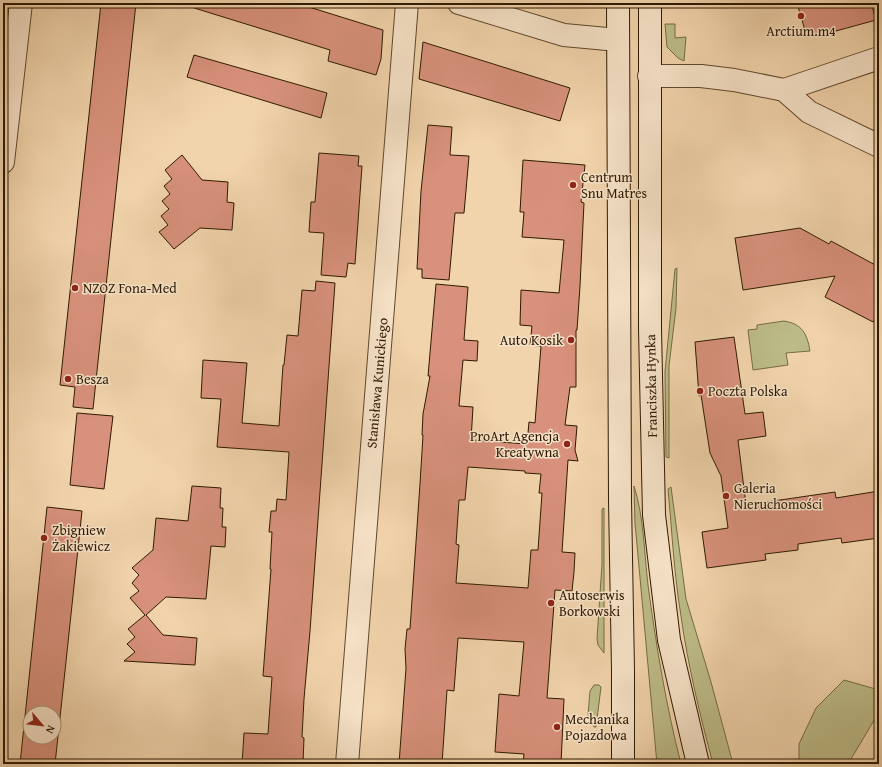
<svg xmlns="http://www.w3.org/2000/svg" width="882" height="767" font-family="'Gentium Book Plus',serif">
  <style>
    .green { fill: #bdbc88; stroke: #766b44 }
    .building { fill: #d8917c; stroke: #2e1a00; fill-rule: evenodd }
    .lines { fill: none; stroke-linecap: round; stroke-linejoin: round }
    .minor-casing { stroke: #5f482b; stroke-width: 24 }
    .tertiary-casing { stroke: #5f482b; stroke-width: 24 }
    .secondary-casing { stroke: #2e1a00; stroke-width: 24 }
    .minor { stroke: #f7e3c9; stroke-width: 22 }
    .tertiary { stroke: #f7e3c9; stroke-width: 22 }
    .secondary { stroke: #f7e3c9; stroke-width: 22 }
    .poi-dot { fill: #8f2418; stroke: #f7e3c9; stroke-width: 1.5 }
    .labels { text-anchor: middle; dominant-baseline: central; stroke-width: 3; stroke-linejoin: round; paint-order: stroke }
    .poi-label { font-size: 14px; fill: #2e1a00; stroke: #f7e3c9; text-anchor: start }
    .street-label { font-size: 14px; fill: #2e1a00; stroke: #f7e3c9 }
  </style>
  <rect width="100%" height="100%" fill="#f2d4ac"/>
  <filter id="stains"><feTurbulence type="fractalNoise" baseFrequency=".005" numOctaves="4"/><feColorMatrix values="0 0 0 0 .2 0 0 0 0 .09 0 0 0 0 .02 0 0 0 .5 -.17"/></filter>
  <radialGradient id="worn" r=".72"><stop offset=".6" stop-color="#630" stop-opacity="0"/><stop offset="1" stop-color="#630" stop-opacity=".3"/></radialGradient>
  <path class="green" d="M665,24H675V38L686,37L684,61L678,58L667,47Z
    M677,268L676,308L669,366V458L666,457L665,372L675,269Z
    M784,321C802,324 807,333 810,351L786,353L788,365L753,370L748,330L757,329V325Z
    M634,486C644,517 644,552 648,585C656,645 666,705 681,764H657L635,523Z
    M671,487L686,599L711,682L733,764H713C700,715 688,666 681,616C674,574 672,531 668,489Z
    M604,508V653L598,645L597,639L602,564V509Z
    M844,680L879,690V712L848,764H799V744L816,708Z
    M594,685H599L601,687L596,727H594L588,715L590,691Z"/>
  <path class="building" d="M101,3H136L93,409L73,407L75,387L60,385Z
    M192,3H296L383,30L381,59L376,75L328,61L330,50L191,7Z
    M797,3H871L876,20L825,34V32L807,37Z
    M423,42L570,88L560,121L419,79Z
    M194,55L327,93L321,118L187,77Z
    M428,125L452,127L450,155L469,156L464,213H455L449,280L422,278V269H417L421,191Z
    M319,153L359,156L358,166H362L355,264L348,263L346,277L321,275L324,233L309,232L311,202H315Z
    M182,155L202,180L228,182L227,202L234,203L232,230L200,228L174,249L159,232L168,225L161,216L169,209L162,201L170,194L164,186L172,179L165,170Z
    M523,160L585,165L581,202L584,203L580,286L577,330H576V387H570L565,425L577,426L575,450L578,461L568,460L562,552L575,553L574,572L572,591L555,590L547,698L564,699L561,764H523L524,754L495,752L499,694L519,696L524,642L458,638L454,691L447,690L442,764H399L406,668L405,649L407,629H410L420,484L423,435H422L423,414L430,376H428L436,284L468,287L464,340L478,341L477,361L463,360L459,406L473,407L471,440L527,444L529,422L535,423L541,346L530,345L532,326L520,325L521,290L559,293L564,240L522,237L524,212H520ZM468,467L525,471V473L541,474L539,493H542L538,550H531L528,588L456,583L459,545L456,544L459,500H465Z
    M800,228L829,244L831,241L879,267V311L873,322L825,297L835,276L743,290L735,238Z
    M316,281L335,283L310,631L304,699L302,737L304,738L303,763L276,761V764H242L244,733L268,734L272,677L263,676L271,569H270L272,532H269L271,511H276L277,499L286,500L289,452L217,447L221,399L201,398L203,360L247,363L242,423L279,426L283,365H284L287,335L298,336L302,290L315,291Z
    M734,337L745,414L763,412L766,436L738,440L746,505L835,492L836,498L879,491V538L842,543L841,538L798,544V550L765,554L766,560L707,568L702,532L728,528L721,476L710,453L701,395L699,396L695,342Z
    M77,413L113,416L104,489L70,485Z
    M192,486L221,488L220,508H223L222,527H226L225,547L211,546L206,599L166,597L146,615L163,635L197,638L195,665L124,661L135,652L127,644L135,637L128,629L145,615L130,598L139,591L132,583L139,575L132,568L153,550L156,518L188,521Z
    M47,507L82,511L62,699L55,764H20ZM30,713H54V737H30Z"/>
  <g class="lines">
    <g class="minor-casing">
      <path id="minor" d="M459,3L564,35L618,40
        M649,76H701L734,80L784,90L809,112L879,146
        M784,90L879,58
        M347,764L407,3"/>
    </g>
    <g class="tertiary-casing">
      <path id="tertiary" d="M3,162L21,3"/>
    </g>
    <g class="secondary-casing">
      <path id="secondary" d="M618,3L620,500L623,671V764
        M650,3V329L654,515L669,640L698,764"/>
    </g>
    <use href="#minor" class="minor"/>
    <use href="#tertiary" class="tertiary"/>
    <use href="#secondary" class="secondary"/>
  </g>
  <g class="poi-dot">
    <circle cx="801" cy="16" r="4"/>
    <circle cx="573" cy="185" r="4"/>
    <circle cx="75" cy="288" r="4"/>
    <circle cx="571" cy="340" r="4"/>
    <circle cx="68" cy="379" r="4"/>
    <circle cx="700" cy="391" r="4"/>
    <circle cx="567" cy="444" r="4"/>
    <circle cx="726" cy="496" r="4"/>
    <circle cx="44" cy="538" r="4"/>
    <circle cx="551" cy="603" r="4"/>
    <circle cx="557" cy="727" r="4"/>
  </g>
  <g class="labels">
    <g class="poi-label">
      <text x="801" y="31" text-anchor="middle">Arctium.m4</text>
      <text x="581" y="177">Centrum<tspan x="581" dy="16">Snu Matres</tspan></text>
      <text x="83" y="288">NZOZ Fona-Med</text>
      <text x="563" y="340" text-anchor="end">Auto Kosik</text>
      <text x="76" y="379">Besza</text>
      <text x="708" y="391">Poczta Polska</text>
      <text x="559" y="436" text-anchor="end">ProArt Agencja<tspan x="559" dy="16">Kreatywna</tspan></text>
      <text x="734" y="488">Galeria<tspan x="734" dy="16">Nieruchomości</tspan></text>
      <text x="52" y="530">Zbigniew<tspan x="52" dy="16">Żakiewicz</tspan></text>
      <text x="559" y="595">Autoserwis<tspan x="559" dy="16">Borkowski</tspan></text>
      <text x="565" y="719">Mechanika<tspan x="565" dy="16">Pojazdowa</tspan></text>
    </g>
    <g class="street-label">
      <text transform="translate(377 383) rotate(-85)">Stanisława Kunickiego</text>
      <text transform="translate(651 386) rotate(-91)">Franciszka Hynka</text>
    </g>
  </g>
  <rect width="882" height="767" fill="none" stroke="#f2d4ac" stroke-width="16"/>
  <rect x="4" y="4" width="874" height="759" fill="none" stroke="#2e1a00" stroke-width="2"/>
  <rect x="8" y="8" width="866" height="751" fill="none" stroke="#2e1a00"/>
  <g transform="translate(42 725) rotate(118)"><circle r="19" fill="#f7e3c9" stroke="#a79379"/>
  <path d="M0-3L7 15L0 10L-7 15Z" fill="#8f2418"/>
  <text y="-6" font-size="11" font-weight="bold" text-anchor="middle" fill="#2e1a00">N</text>
  </g>
  <rect width="100%" height="100%" filter="url(#stains)"/>
  <rect width="100%" height="100%" fill="url(#worn)"/>
</svg>
